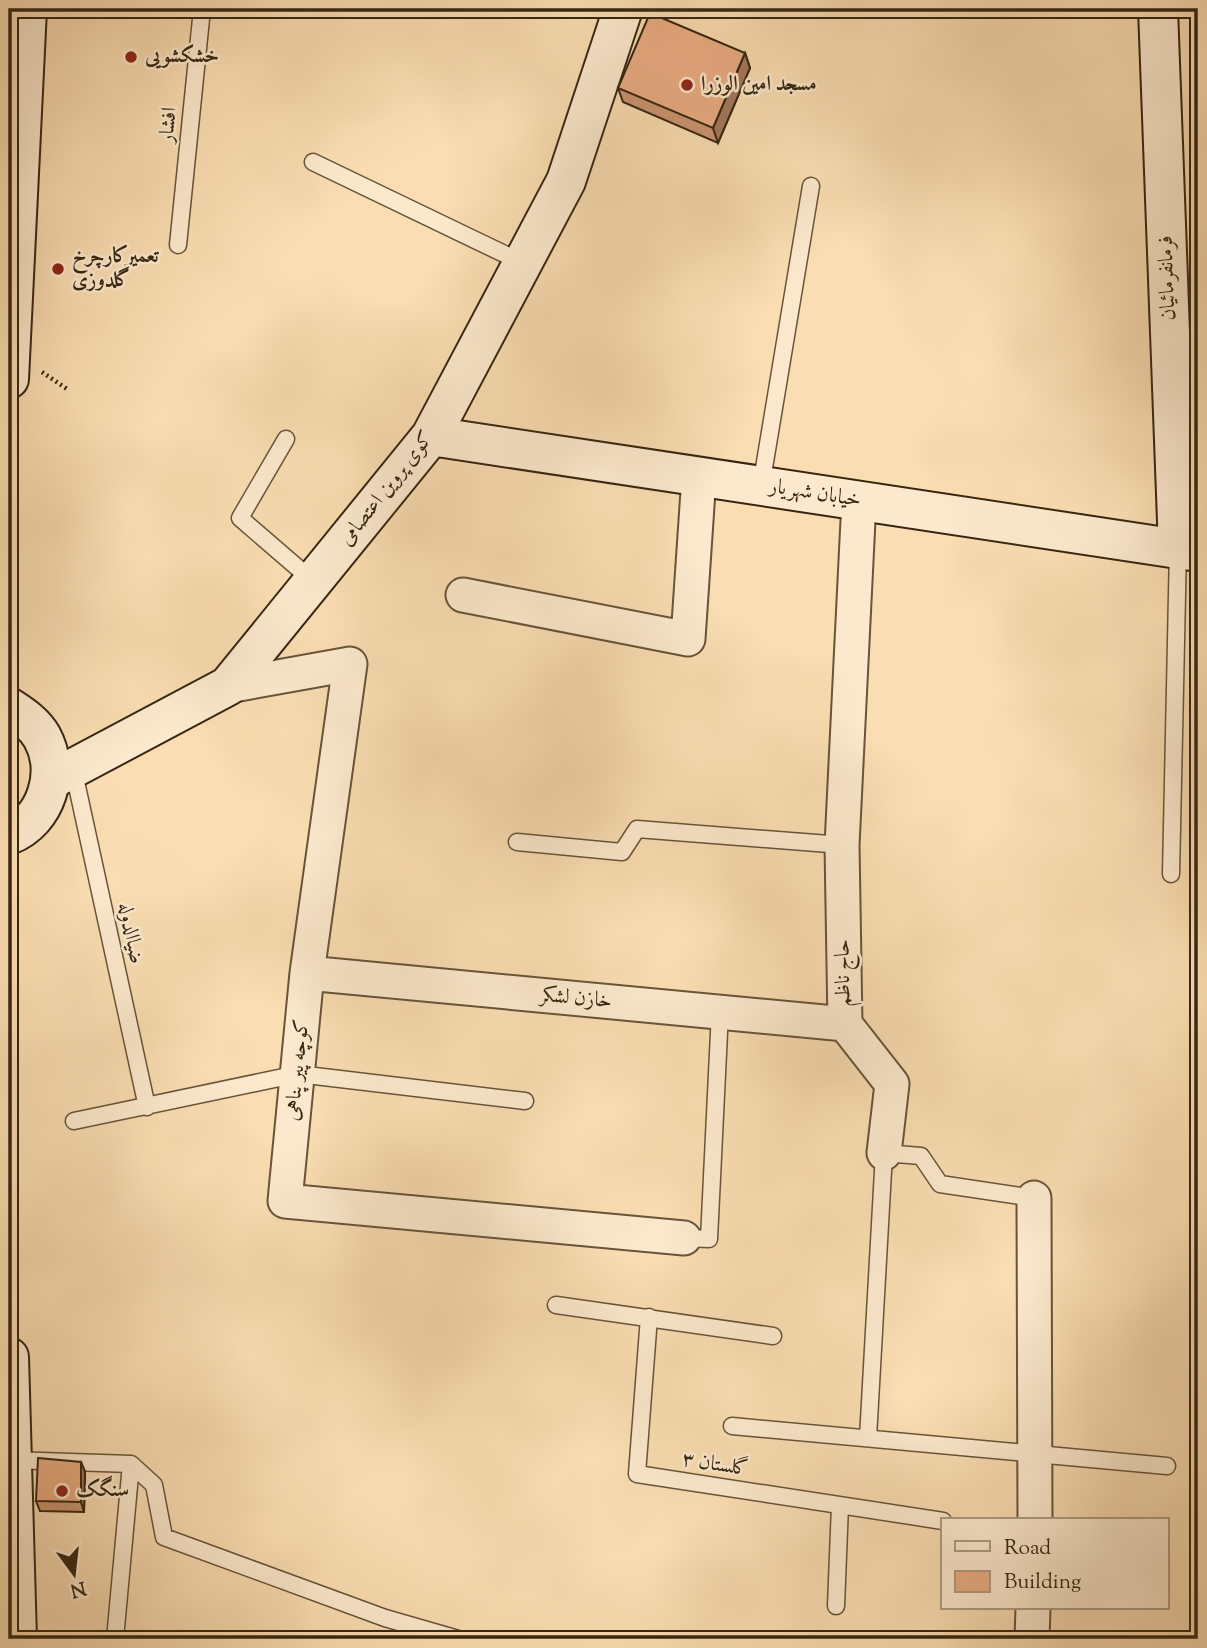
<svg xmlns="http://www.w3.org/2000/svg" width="1207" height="1648" font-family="'Sorts Mill Goudy',Amiri,serif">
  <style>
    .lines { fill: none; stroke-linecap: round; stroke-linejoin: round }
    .lane-casing { stroke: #675439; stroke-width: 19 }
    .street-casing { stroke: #675439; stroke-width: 37 }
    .secondary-casing { stroke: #362611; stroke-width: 42 }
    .path { stroke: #362611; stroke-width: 4.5; stroke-dasharray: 2 3.5; stroke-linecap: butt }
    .lane { stroke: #fce9cd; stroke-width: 16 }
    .street { stroke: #fce9cd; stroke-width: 33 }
    .secondary { stroke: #fce9cd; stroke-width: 38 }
    .wall { fill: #ca9471; stroke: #362611; stroke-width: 2 }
    .shaded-wall { fill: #a4785c; stroke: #362611; stroke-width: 2 }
    .building { fill: #ebac83; stroke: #362611; stroke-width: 2 }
    .poi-dot { fill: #8f2418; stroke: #fce9cd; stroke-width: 2.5 }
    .labels { text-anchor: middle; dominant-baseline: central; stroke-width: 5; stroke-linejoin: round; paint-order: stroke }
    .poi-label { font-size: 21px; font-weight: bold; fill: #362611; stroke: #fce9cd; text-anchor: start }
    .street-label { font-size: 21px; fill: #362611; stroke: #fce9cd }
  </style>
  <rect width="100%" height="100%" fill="#faddb2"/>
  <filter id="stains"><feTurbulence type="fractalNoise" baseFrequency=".00286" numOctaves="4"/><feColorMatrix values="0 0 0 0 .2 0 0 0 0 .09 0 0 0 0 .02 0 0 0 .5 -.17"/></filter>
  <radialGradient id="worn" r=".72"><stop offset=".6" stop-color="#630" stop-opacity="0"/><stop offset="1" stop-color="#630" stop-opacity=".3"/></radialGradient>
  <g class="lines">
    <g class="lane-casing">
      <path id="lane" d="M313,162L523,263
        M178,245L202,9
        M286,439L240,518L313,581
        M761,486L811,186
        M73,768L147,1107
        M517,842L622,852L637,829L842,845
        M1171,874L1178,548
        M74,1121L298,1074L525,1101
        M684,1238L709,1239L720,1012
        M556,1305L773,1336
        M649,1317L637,1474L943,1521
        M732,1426L1167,1466
        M868,1438L884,1153L921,1156L940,1184L1034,1198
        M11,1460L131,1464L154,1485L164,1537L385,1618L458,1639
        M836,1606L840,1505
        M115,1639L131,1464"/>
    </g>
    <g class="street-casing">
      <path id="street" d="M859,500L842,845L845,1024L892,1084L884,1153
        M463,595L688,639L699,476
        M228,686L350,664L307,973L285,1201L684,1238
        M307,973L845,1024
        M1034,1198L1035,1520
        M1032,1639L1033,1608"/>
    </g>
    <g class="secondary-casing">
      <path id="secondary" d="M1158,9L1178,548
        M9,379L27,9
        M431,436L1198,552
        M9,707C21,715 34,723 42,737C61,772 47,820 9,835
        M51,780L228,686L431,436L566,181L623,9
        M9,1357L17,1639"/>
    </g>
    <path class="path" d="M42,372L67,389"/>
    <use href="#lane" class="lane"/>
    <use href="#street" class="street"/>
    <use href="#secondary" class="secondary"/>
  </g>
  <path class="wall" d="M745,53L750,68L718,143L623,102L618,88Z
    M81,1462L85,1472L84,1512L40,1511L36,1501Z"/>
  <path class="shaded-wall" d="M745,53L750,68L718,143L713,128Z
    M81,1462L85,1472L84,1512L81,1502Z"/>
  <path class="building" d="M650,13L745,53L713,128L618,88Z
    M38,1458L81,1462V1502L36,1501Z"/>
  <g class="poi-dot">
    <circle cx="131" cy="57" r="7"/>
    <circle cx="687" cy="85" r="7"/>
    <circle cx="58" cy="269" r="7"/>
    <circle cx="62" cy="1491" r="7"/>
  </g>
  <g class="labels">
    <g class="poi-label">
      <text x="145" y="57">خشکشویی</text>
      <text x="701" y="85">مسجد امین الوزرا</text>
      <text x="72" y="257">تعمیرکارچرخ<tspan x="72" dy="24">گلدوزی</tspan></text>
      <text x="76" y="1491">سنگک</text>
    </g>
    <g class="street-label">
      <text transform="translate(169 125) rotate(-84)">افشار</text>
      <text transform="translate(1168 278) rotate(-92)">فرمانفرمائیان</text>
      <text transform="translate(387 489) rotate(-52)">کوی پروین اعتصامی</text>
      <text transform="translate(815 494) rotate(9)">خیابان شهریار</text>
      <text transform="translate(130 933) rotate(78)">ضیاالدوله</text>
      <text transform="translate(844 973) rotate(-91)">حاج ناظم</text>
      <text transform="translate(576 999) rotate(5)">خازن لشکر</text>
      <text transform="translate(298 1070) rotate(-84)">کوچه پیر پناهی</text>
      <text transform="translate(715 1465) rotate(9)">گلستان ۳</text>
    </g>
  </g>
  <rect width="1207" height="1648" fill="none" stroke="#faddb2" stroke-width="35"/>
  <rect x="10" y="10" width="1186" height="1627" fill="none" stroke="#362611" stroke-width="3.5"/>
  <rect x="18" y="18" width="1172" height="1613" fill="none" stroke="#362611" stroke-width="2"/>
  <rect x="941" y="1518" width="228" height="91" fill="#fce9cd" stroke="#ad9b82" stroke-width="2"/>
  <rect x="955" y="1541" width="35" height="10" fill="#fce9cd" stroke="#ad9b82" stroke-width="2"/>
  <text x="1004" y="1554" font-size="21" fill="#362611">Road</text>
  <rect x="955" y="1571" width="35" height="21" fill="#ebac83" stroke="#ad9b82" stroke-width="2"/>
  <text x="1004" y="1588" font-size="21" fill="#362611">Building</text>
  <g transform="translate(74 1574) rotate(165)" stroke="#fce9cd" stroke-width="5" paint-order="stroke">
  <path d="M0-5L12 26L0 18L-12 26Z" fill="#362611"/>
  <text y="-10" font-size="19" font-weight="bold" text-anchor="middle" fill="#362611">N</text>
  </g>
  <rect width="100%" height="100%" filter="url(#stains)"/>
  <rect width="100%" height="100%" fill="url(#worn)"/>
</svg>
